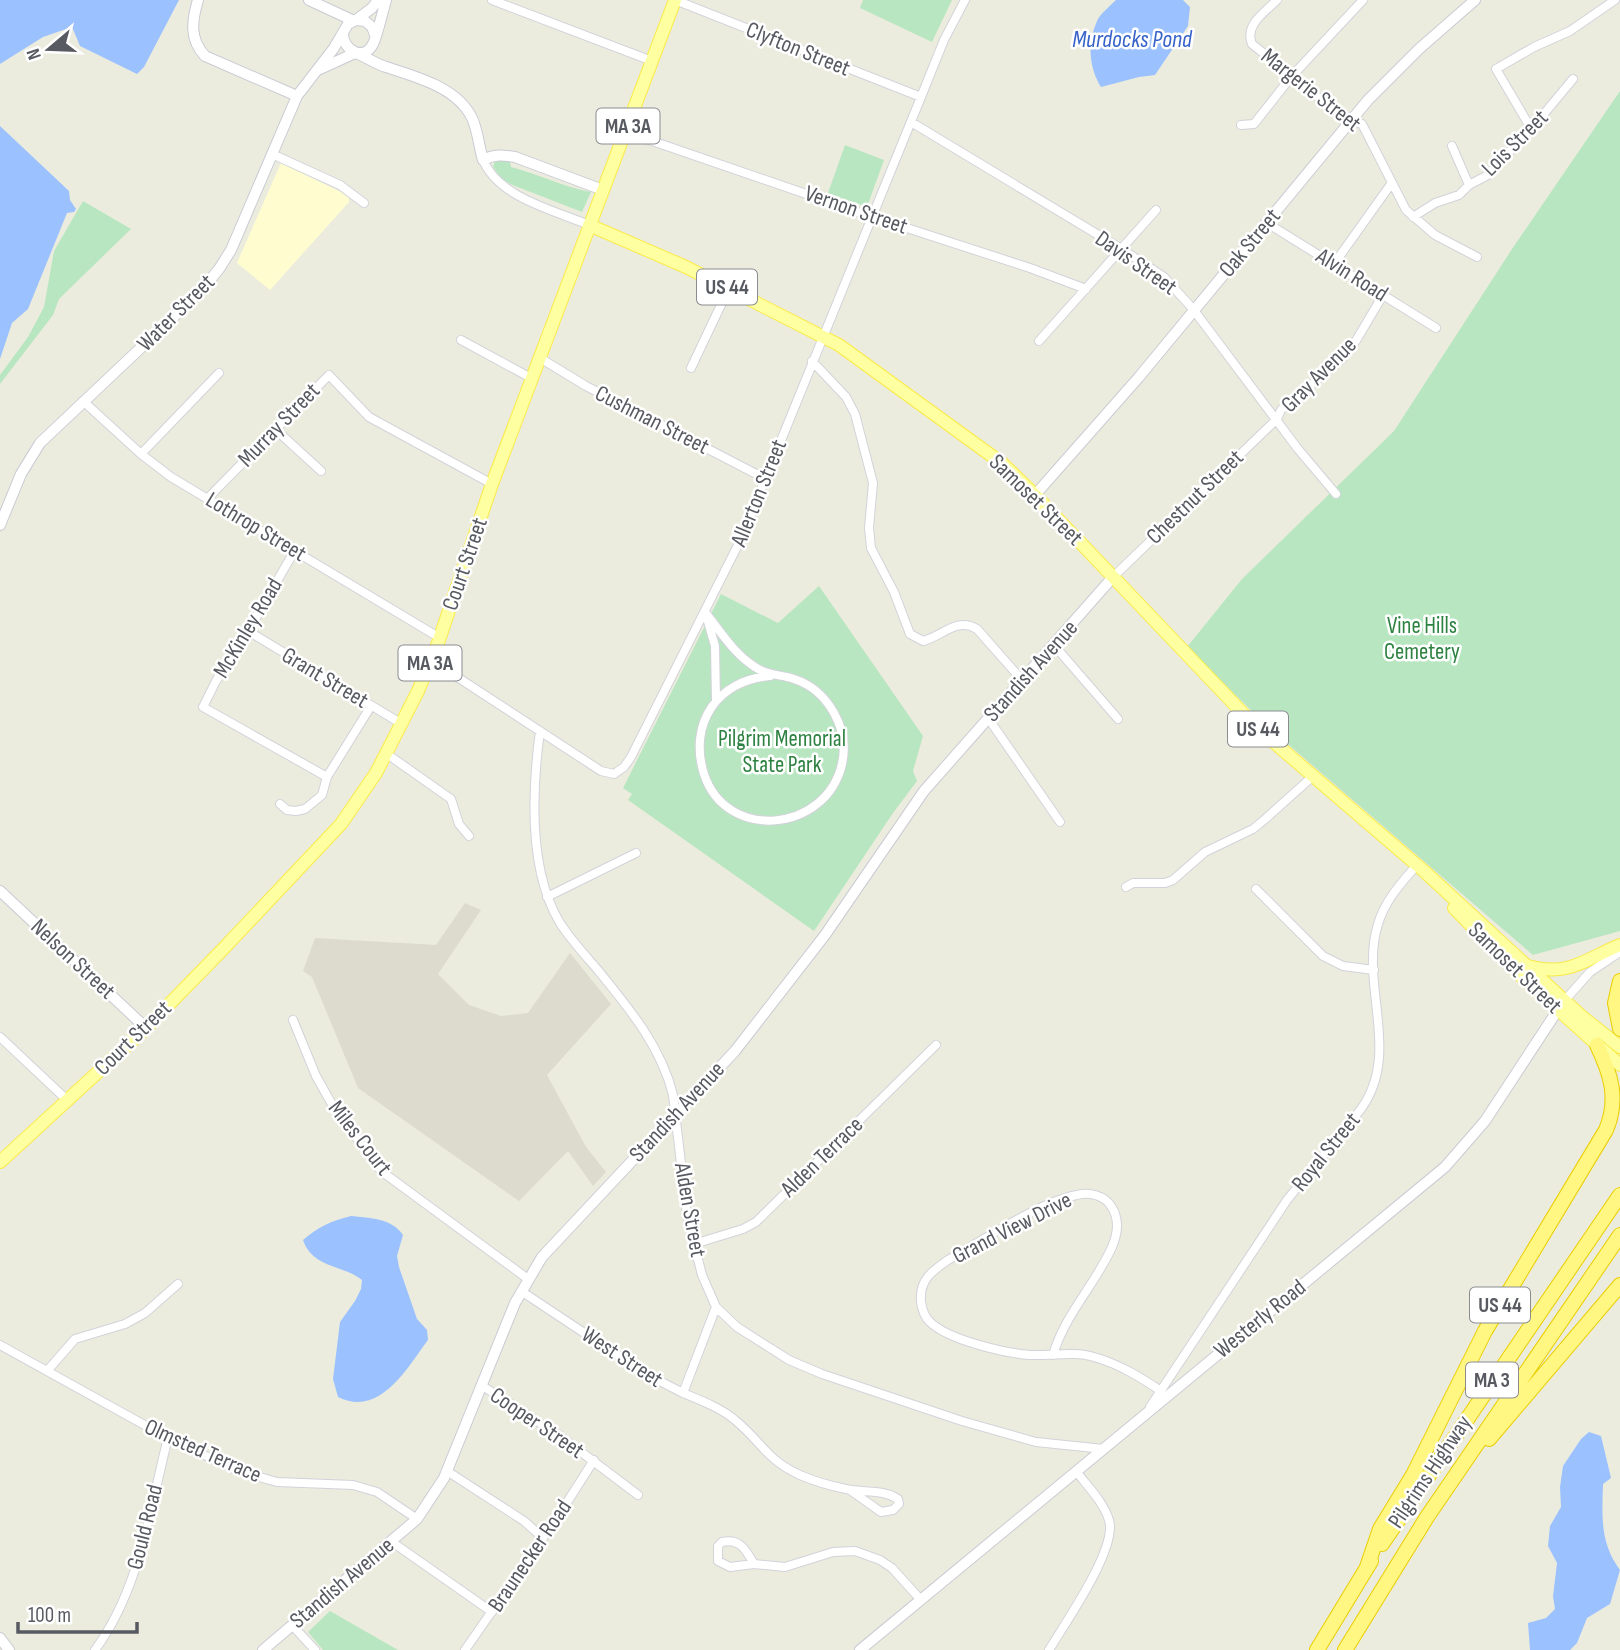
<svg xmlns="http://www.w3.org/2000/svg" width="1620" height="1650" font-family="'Sofia Sans Condensed',sans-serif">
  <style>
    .commercial { fill: #fffdd0 }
    .education { fill: #dcdbcd }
    .green { fill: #b8e6c1 }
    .water { fill: #9bc1ff }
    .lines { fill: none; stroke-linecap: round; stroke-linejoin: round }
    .street-casing { stroke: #d2d3da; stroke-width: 10 }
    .secondary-casing { stroke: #c9cbd4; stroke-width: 12 }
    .primary-casing { stroke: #faea49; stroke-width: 14 }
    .highway-casing { stroke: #eacd00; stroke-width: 16 }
    .street { stroke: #fff; stroke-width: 8 }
    .secondary { stroke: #fff; stroke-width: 10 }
    .primary { stroke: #fdffa0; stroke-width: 12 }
    .highway { stroke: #fff782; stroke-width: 14 }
    .labels { text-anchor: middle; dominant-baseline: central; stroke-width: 5; stroke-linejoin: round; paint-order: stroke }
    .shield { fill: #fff; stroke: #8a8c90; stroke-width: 2 }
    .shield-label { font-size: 21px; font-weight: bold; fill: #585a61 }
    .street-label { font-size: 23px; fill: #585a61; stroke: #fff }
    .park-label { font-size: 23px; fill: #2e8241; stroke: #fff }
    .water-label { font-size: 24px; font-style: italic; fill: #3763c9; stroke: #fff }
  </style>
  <rect width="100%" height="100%" fill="#ececde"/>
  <path class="commercial" d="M281,163L349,196V202L270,290L237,263Z"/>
  <path class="education" d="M465,903L481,910L438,974L469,1005L501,1016L528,1013L570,953L611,1004L547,1075L586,1147L606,1172L593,1186L568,1151L519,1201L358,1088L312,977L303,971L315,938L436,945Z"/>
  <path class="green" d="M863,0H952L932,42L860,8Z
    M1620,91V931L1533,955L1268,727L1187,647L1242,579L1394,431L1514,246Z
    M845,145L884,160L867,207L828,193Z
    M496,159L510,162L511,167C539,174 563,187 591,192L582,212L510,184L500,178L493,166Z
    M83,201L131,229L59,299L53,315L0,384V375L28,337L44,307L54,251Z
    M819,586L923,736L913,771L917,781L893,813L814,931L628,800L632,794L623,788L721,594L778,623Z
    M330,1611L398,1650H323L308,1632Z"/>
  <path class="water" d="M0,0H179L144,67L137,74L80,46L72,27L43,37L0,64Z
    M1116,0H1183L1190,7L1188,26L1155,75L1139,77L1101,87C1089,68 1087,43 1097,21C1100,14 1110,6 1116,0Z
    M0,126L69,191L70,200L76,209L74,212L67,213L28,309L12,323L0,359Z
    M351,1216C369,1218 392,1218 403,1235L397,1256L399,1267L417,1319L427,1330L428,1340C407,1368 380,1418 338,1397L333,1379L340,1322L355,1301L361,1289L362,1280C344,1265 312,1268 303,1240C318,1227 331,1221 351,1216Z
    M1589,1432L1601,1436L1611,1478L1603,1484C1602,1517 1600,1543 1620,1570L1610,1604L1587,1618L1577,1643L1570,1650H1530L1528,1623L1546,1618L1555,1609L1553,1596L1557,1563L1548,1546L1550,1526L1561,1507L1560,1487L1563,1466L1581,1439Z"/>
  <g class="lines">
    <g class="street-casing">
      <path id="street" d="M492,0L652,61
        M675,0L921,97
        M1277,0C1265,12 1244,25 1252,44L1315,95L1351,120L1362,124L1406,210L1435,235L1477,257
        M911,122L1120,248L1164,277L1193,309L1298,449L1336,494
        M1241,125L1254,124L1291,77L1363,0
        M1529,125L1496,69L1534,47L1570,31L1615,0
        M626,132L873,217L1030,268L1086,289
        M1452,146L1469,185
        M272,154L340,185L364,203
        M483,160C499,198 554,210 589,225
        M1413,217L1435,203L1459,195L1469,185L1488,175L1525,135L1529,125L1538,121L1573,79
        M1267,223L1436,328
        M1334,264L1391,184
        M461,340L531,378
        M1039,341L1156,210
        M540,358L586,386L766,479
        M812,361L846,397L855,414L873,483L869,528L871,548L894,592L910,634L923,641C943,636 956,617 977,629L1022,680
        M691,368L729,288
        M83,401L141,454L171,477L440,638
        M275,429L321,471
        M141,454L219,373
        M208,498L329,375L369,417L492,484
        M295,550L248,631L216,681L203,707L327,777
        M1113,577L1277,419L1281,410L1342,359L1357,339L1383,295
        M705,612C720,631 734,654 755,667C768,676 780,674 794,679C828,690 850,729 842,764C826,833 726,842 704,774C688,723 718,680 770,676
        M707,618L715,646L716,701
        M248,631L402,724
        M1053,644L1118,719
        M431,660L601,771L614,774L624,767L631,757L740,541L921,97L944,40L965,0
        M988,718L1060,822
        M540,731C532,790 528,870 560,923C571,940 584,954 597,969C628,1007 661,1046 673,1095L687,1215L702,1275L716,1307L737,1327L789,1360L822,1374L962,1421L1036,1442L1104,1449
        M387,754L451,799L459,824L469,836
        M280,804L287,810L296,811L305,809L322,795L327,777L371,706
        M1126,887L1133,883H1165L1173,880L1205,852L1253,829L1264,820L1312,777
        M1256,889L1323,956L1343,966L1374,970
        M547,897L636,853
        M1565,1000L1590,972L1620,952
        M293,1020L316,1076L334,1108L381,1171L528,1279
        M0,1037L67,1100
        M694,1244L743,1229L756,1222L936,1045
        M521,1291L646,1374L683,1393L716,1307
        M0,1345L168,1438L238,1471L277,1482L353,1485L377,1492L417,1519
        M1053,1355C1065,1314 1095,1285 1112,1247C1118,1233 1120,1219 1111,1206C1104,1195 1089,1192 1077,1195C1039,1202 984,1240 948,1260C932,1271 919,1280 921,1302C922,1308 924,1316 929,1321C947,1340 1005,1353 1030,1355C1051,1356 1074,1351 1094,1357C1119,1364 1140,1377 1161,1391
        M47,1371L75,1339L125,1324L145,1313L178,1284
        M481,1385L560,1436L638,1495
        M683,1393C700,1400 721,1408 735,1420C762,1442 765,1459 800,1475C814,1481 831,1486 846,1489C864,1493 883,1489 898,1499L899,1504L893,1510L881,1512L850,1490
        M1150,1407L1287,1200L1361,1109C1402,1052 1359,985 1378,924C1385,901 1400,884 1416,866
        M447,1471L524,1521L543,1538
        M392,1542L492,1612
        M754,1564C746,1550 740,1538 722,1542L718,1546V1561L730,1567L754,1564L785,1567L833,1552L855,1551L880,1560L892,1568L920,1599
        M292,1625L315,1650
        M95,1650C141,1587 149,1511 168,1438
        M465,1650L559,1515L594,1460
        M1049,1650C1065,1623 1118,1548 1109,1520C1103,1501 1087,1486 1076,1471"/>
    </g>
    <g class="secondary-casing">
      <path id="secondary" d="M198,0C192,20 189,39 205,56L297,96
        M309,0L354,21
        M356,20L372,8L378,0
        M343,34C343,50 364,62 373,44C377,37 383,10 386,0
        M356,53C366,57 376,64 386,67C416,77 457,87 472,118C478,131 479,147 483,160C494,154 503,155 515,157L603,190
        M320,69L355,53
        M1035,495L1139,377L1368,100L1419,49L1475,0
        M0,525L21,474L40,443L201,291L219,269L231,250L297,96L334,48L348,24L356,20L365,21L372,27L375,35
        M0,891L146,1028
        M0,1638L9,1650
        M263,1650L417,1519L444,1478L515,1303L542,1257L735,1051L825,935L924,791L1113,577
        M860,1650L1445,1167L1485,1121L1561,1005"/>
    </g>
    <g class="primary-casing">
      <path id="primary" d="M589,225L686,267L839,345L1003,464L1035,495L1256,727L1425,872L1580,1015L1620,1047
        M1454,908L1525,980L1620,1065
        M1528,966C1569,977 1584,960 1620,945
        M0,1162L146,1028L224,948L341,824L376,773L418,691L438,643L492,484L675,0"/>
    </g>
    <g class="highway-casing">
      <path id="highway" d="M1620,981L1615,1003L1620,1029
        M1489,1439L1620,1285
        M1382,1544L1620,1195
        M1367,1567L1380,1529L1413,1475L1485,1331L1606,1130C1619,1099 1611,1074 1597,1045
        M1317,1650L1371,1561
        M1345,1650L1427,1517L1620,1235"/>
    </g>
    <use href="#street" class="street"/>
    <use href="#secondary" class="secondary"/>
    <use href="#primary" class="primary"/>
    <use href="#highway" class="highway"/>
  </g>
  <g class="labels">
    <g class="shield">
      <rect x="596.5" y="108.5" width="63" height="35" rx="5"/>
      <rect x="697" y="269.5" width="60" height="35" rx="5"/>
      <rect x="398.5" y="645.5" width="63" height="35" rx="5"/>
      <rect x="1228" y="711.5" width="60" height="35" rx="5"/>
      <rect x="1470" y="1287.5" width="60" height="35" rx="5"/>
      <rect x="1466" y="1362.5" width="52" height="35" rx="5"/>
    </g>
    <g class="shield-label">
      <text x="628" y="126">MA 3A</text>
      <text x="727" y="287">US 44</text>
      <text x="430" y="663">MA 3A</text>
      <text x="1258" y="729">US 44</text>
      <text x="1500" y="1305">US 44</text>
      <text x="1492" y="1380">MA 3</text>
    </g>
    <g class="street-label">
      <text transform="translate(798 49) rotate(22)">Clyfton Street</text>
      <text transform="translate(1311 90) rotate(38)">Margerie Street</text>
      <text transform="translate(1515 143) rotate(-45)">Lois Street</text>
      <text transform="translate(856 210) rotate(19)">Vernon Street</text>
      <text transform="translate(1250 243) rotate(-50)">Oak Street</text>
      <text transform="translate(1136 263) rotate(35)">Davis Street</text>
      <text transform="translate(1352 275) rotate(32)">Alvin Road</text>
      <text transform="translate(176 313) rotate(-45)">Water Street</text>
      <text transform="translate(1319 375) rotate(-45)">Gray Avenue</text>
      <text transform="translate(652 420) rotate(27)">Cushman Street</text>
      <text transform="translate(279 425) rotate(-46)">Murray Street</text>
      <text transform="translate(759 493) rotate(-68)">Allerton Street</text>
      <text transform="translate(1195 497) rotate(-44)">Chestnut Street</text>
      <text transform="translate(1036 500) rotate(44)">Samoset Street</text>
      <text transform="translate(256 527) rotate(31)">Lothrop Street</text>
      <text transform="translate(465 564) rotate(-71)">Court Street</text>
      <text transform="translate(248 628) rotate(-59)">McKinley Road</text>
      <text transform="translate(1031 671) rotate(-48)">Standish Avenue</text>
      <text transform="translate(325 678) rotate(31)">Grant Street</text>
      <text transform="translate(73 959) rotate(43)">Nelson Street</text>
      <text transform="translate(1515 968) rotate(44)">Samoset Street</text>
      <text transform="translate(133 1038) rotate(-44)">Court Street</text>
      <text transform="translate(677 1112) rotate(-47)">Standish Avenue</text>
      <text transform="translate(360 1138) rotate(52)">Miles Court</text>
      <text transform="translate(1326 1152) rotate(-51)">Royal Street</text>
      <text transform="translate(822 1157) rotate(-44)">Alden Terrace</text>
      <text transform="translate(690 1210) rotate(80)">Alden Street</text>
      <text transform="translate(1012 1228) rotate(-27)">Grand View Drive</text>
      <text transform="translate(1260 1319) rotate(-39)">Westerly Road</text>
      <text transform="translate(622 1357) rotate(33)">West Street</text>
      <text transform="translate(537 1423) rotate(34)">Cooper Street</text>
      <text transform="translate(203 1451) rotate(24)">Olmsted Terrace</text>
      <text transform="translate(1430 1472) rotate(-56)">Pilgrims Highway</text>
      <text transform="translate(145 1527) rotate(-76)">Gould Road</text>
      <text transform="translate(530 1556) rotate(-56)">Braunecker Road</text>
      <text transform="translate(342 1583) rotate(-40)">Standish Avenue</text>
    </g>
    <g class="park-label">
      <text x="1422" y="626">Vine Hills<tspan x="1422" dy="26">Cemetery</tspan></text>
      <text x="782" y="739">Pilgrim Memorial<tspan x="782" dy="26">State Park</tspan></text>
    </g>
    <g class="water-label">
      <text x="1132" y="39">Murdocks Pond</text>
    </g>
  </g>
  <g transform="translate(49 49) rotate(251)" stroke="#ffffff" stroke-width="5" paint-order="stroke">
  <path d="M0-5L12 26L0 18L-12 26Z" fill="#585a61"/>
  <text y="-10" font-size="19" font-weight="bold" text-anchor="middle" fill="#585a61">N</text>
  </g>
  <path d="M18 1622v10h119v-10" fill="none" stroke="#585a61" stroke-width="3.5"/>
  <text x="28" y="1622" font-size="21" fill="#585a61" stroke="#ffffff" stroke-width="5" paint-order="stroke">100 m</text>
</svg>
